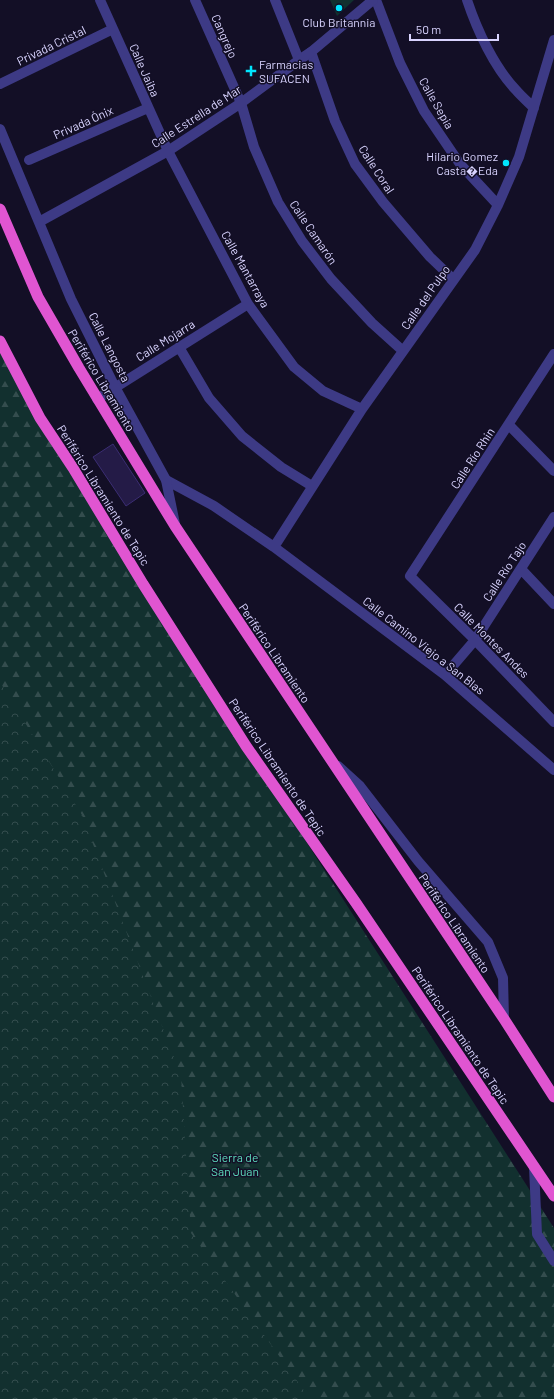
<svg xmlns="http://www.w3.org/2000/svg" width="554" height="1399" font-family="Barlow,sans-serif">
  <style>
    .grass { fill: #12302f }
    .forest { fill: url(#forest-firs) }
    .park { fill: url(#park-crowns) }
    .building { fill: #241b47; stroke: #3b2d73 }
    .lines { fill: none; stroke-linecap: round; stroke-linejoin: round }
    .minor { stroke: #3d3a85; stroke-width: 10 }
    .tertiary { stroke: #3d3a85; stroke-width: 10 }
    .trunk { stroke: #e055d1; stroke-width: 11 }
    .poi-dot { fill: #00e5ff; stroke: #130f26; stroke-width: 1.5 }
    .labels { text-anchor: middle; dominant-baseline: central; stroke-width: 3; stroke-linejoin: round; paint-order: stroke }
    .poi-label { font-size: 12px; fill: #d9d4ff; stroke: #130f26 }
    .street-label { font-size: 12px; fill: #d9d4ff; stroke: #130f26 }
    .park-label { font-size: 12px; fill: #5fe0c0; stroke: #130f26 }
  </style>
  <defs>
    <pattern id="forest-firs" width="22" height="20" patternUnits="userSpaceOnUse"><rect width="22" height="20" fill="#12302f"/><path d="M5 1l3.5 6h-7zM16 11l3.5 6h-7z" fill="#344d4e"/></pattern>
    <pattern id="park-crowns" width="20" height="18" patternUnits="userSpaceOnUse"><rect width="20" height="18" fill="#12302f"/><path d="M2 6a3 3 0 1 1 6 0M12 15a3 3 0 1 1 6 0" fill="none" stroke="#344d4e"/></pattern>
  </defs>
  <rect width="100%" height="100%" fill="#130f26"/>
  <path class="grass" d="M330,0H354L337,16Z"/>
  <path class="forest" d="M0,351L230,723L554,1228V1399H0Z"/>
  <path class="park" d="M0,682L82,815L181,1076L191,1233L310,1399H0Z"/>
  <path class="building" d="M113,444L145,493L126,506L93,457Z"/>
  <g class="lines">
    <path class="minor" d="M100,0L168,151L248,304L294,367L323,391L362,409
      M195,0L241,103L254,147L278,202L302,241L331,279L372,323L403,351
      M275,0L299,60
      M376,0L400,63L424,111L460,164L498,205
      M467,0C477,30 494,67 516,90C521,96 528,102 534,108
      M311,52L335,121L355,164L383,202L430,257L453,279
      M0,84L113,29
      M29,160L148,108
      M179,347L209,398L242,436L281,467L312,486
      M554,354L410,576L475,640L554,722
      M97,399L248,304
      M509,425L554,471
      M166,480L214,506L274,547L445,675L554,770
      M274,547L362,409L475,250L498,205L519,157L554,40
      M521,569L554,604
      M445,675L475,640L554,517
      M338,766L360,786L418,861L488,942L503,978L504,1019
      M534,1167L537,1234L554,1261"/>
    <path class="tertiary" d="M0,129L71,299L115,387L166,480L175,524
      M39,222L168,151L241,103L299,60L311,52L373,0"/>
    <path class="trunk" d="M0,209L38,297L79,368L175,526L504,1019L554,1097
      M0,341L40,418L73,468L143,584L246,746L356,903L554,1196"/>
  </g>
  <g class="poi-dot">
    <circle cx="339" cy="8" r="4"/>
    <path d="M249 65h4v4h4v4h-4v4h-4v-4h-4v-4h4z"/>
    <circle cx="506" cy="163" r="4"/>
  </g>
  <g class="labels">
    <g class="poi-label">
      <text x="339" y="22">Club Britannia</text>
      <text x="259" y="64" text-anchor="start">Farmacias<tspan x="259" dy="14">SUFACEN</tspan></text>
      <text x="498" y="156" text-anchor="end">Hilario Gomez<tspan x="498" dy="14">Casta�Eda</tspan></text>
    </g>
    <g class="street-label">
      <text transform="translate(225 36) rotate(66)">Cangrejo</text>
      <text transform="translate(51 45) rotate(-26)">Privada Cristal</text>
      <text transform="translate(145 70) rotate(66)">Calle Jaiba</text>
      <text transform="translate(437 103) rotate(60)">Calle Sepia</text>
      <text transform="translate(196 116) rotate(-33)">Calle Estrella de Mar</text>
      <text transform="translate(83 122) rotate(-24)">Privada Ónix</text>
      <text transform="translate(377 169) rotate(57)">Calle Coral</text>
      <text transform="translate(314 232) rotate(56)">Calle Camarón</text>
      <text transform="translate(246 269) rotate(61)">Calle Mantarraya</text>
      <text transform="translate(425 297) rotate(-55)">Calle del Pulpo</text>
      <text transform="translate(165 340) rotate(-32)">Calle Mojarra</text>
      <text transform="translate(110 347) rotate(63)">Calle Langosta</text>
      <text transform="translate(102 380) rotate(59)">Periférico Libramiento</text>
      <text transform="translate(472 458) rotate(-57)">Calle Río Rhin</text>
      <text transform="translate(104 495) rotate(58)">Periférico Libramiento de Tepic</text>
      <text transform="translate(504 571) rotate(-57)">Calle Río Tajo</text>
      <text transform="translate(492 640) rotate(45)">Calle Montes Andes</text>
      <text transform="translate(424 645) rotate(38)">Calle Camino Viejo a San Blas</text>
      <text transform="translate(275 653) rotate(56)">Periférico Libramiento</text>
      <text transform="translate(278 767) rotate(56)">Periférico Libramiento de Tepic</text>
      <text transform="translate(455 923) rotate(56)">Periférico Libramiento</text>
      <text transform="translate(461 1035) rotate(56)">Periférico Libramiento de Tepic</text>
    </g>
    <g class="park-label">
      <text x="235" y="1157">Sierra de<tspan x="235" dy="14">San Juan</tspan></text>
    </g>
  </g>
  <path d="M410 34v6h88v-6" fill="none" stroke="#d9d4ff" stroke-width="2"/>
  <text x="416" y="34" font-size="12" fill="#d9d4ff" stroke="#130f26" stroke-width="3" paint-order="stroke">50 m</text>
</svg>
